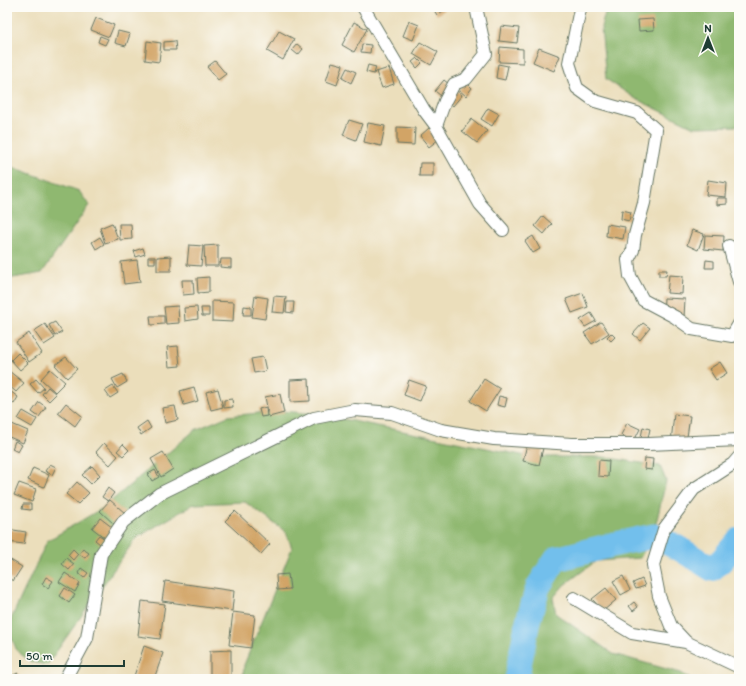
<svg xmlns="http://www.w3.org/2000/svg" width="746" height="686" font-family="Itim,sans-serif">
  <style>
    .forest { fill: #8fb86f; stroke: #577a52 }
    .lines { fill: none; stroke-linecap: round; stroke-linejoin: round }
    .river { stroke: #72bfec; stroke-width: 25 }
    .building { fill: #d2a466 }
    .minor-casing { stroke: #667563; stroke-width: 14 }
    .minor { stroke: #fff; stroke-width: 12 }
  </style>
  <rect width="100%" height="100%" fill="#fdfcf7"/>
  <filter id="ink" filterUnits="userSpaceOnUse"><feTurbulence type="fractalNoise" baseFrequency=".025" numOctaves="2"/><feDisplacementMap in="SourceGraphic" scale="8" xChannelSelector="R" yChannelSelector="G"/><feConvolveMatrix kernelMatrix="1 2 1 2 8 2 1 2 1" color-interpolation-filters="sRGB"/></filter>
  <filter id="wash" filterUnits="userSpaceOnUse"><feTurbulence type="fractalNoise" baseFrequency=".012" numOctaves="4" result="noise"/><feDisplacementMap in="SourceGraphic" scale="16" xChannelSelector="R" yChannelSelector="G"/><feGaussianBlur stdDeviation="0.9" result="paint"/><feColorMatrix in="noise" values="0 0 0 0 0 0 0 0 0 0 0 0 0 0 0 0 0 1.4 0 .05"/><feComposite in="paint" operator="in"/></filter>
  <g filter="url(#wash)">
    <rect width="100%" height="100%" fill="#ebdebb"/>
    <path class="forest" d="M607,7H739V126L694,127L636,99L606,79L601,27Z
      M7,165L79,191L89,205L42,273L7,279Z
      M281,411L318,414L531,457H603L660,466L666,481L654,532L640,558L596,561L564,585L553,598L556,614L613,654L681,673L691,679H243L244,665L292,548L286,532L245,502L194,504L136,538L47,665L31,662L17,651L11,636V619L47,541L104,507L195,430L228,416Z"/>
    <g class="lines">
      <path class="river" d="M520,679L517,675L528,621L538,587L556,559L616,544L654,536L680,549L712,569L721,561L739,540"/>
    </g>
    <g id="blocks">
      <path class="building" d="M432,7H449L437,15Z
        M96,18L114,25L109,37L91,30Z
        M653,19L654,30L639,31L638,20Z
        M409,21L419,25L413,40L403,36Z
        M354,22L367,29L354,52L342,45Z
        M501,26L519,28L517,43L499,41Z
        M118,31L130,34L126,46L115,43Z
        M279,31L294,39L283,60L267,51Z
        M100,36L108,39L105,45L98,42Z
        M147,41L161,43L159,62L145,60Z
        M175,41L176,50H164V42Z
        M420,42L438,52L431,65L413,54Z
        M297,44L303,49L298,55L292,50Z
        M362,44L371,45L370,53L361,52Z
        M500,47L523,49V63L499,62Z
        M539,48L560,56L554,71L533,62Z
        M417,58L422,63L417,68L412,62Z
        M215,61L226,74L218,80L207,67Z
        M332,62L343,65L337,85L326,81Z
        M498,64L508,66L505,80L496,78Z
        M368,65L376,67L374,74L366,72Z
        M347,68L356,72L351,83L342,78Z
        M389,68L394,84L382,88L376,72Z
        M444,80L462,95L453,106L435,91Z
        M466,82L472,88L466,96L459,90Z
        M488,108L499,114L492,126L481,119Z
        M472,119L487,131L477,143L462,131Z
        M349,120L362,124L356,140L343,135Z
        M368,123L385,126L381,146L364,142Z
        M397,127L415,128L414,145L397,144Z
        M429,128L439,139L429,147L420,136Z
        M420,163H433V176H419Z
        M708,180L727,183L726,197L706,195Z
        M717,198H727V204L717,205Z
        M622,210L631,212L629,221L621,219Z
        M543,216L552,224L544,234L535,226Z
        M112,223L118,239L105,243L100,228Z
        M119,224H131L132,239L120,240Z
        M607,224L625,227L623,239L606,236Z
        M692,230L704,234L698,250L687,245Z
        M705,235L724,236L723,251L704,249Z
        M533,236L540,249L533,253L525,241Z
        M100,237L104,244L96,249L92,242Z
        M189,245L203,246L201,266L187,265Z
        M218,245V266H205L204,246Z
        M143,248L145,254L136,257L134,251Z
        M171,256V271H157V257Z
        M148,257H155V263H148Z
        M221,259H231V268L220,267Z
        M137,260L140,282L124,284L121,262Z
        M706,260L714,261V268H705Z
        M659,270H667L666,276H659Z
        M669,275L683,276L682,294L667,293Z
        M209,277V292L198,293L197,278Z
        M182,280H193L194,294L183,295Z
        M583,293L588,307L572,313L566,299Z
        M255,296L268,298L265,319L252,317Z
        M274,296L286,297L284,313L272,312Z
        M664,298L685,299L684,317L663,316Z
        M212,301L234,302L233,322L212,321Z
        M287,302H294L293,313L286,312Z
        M178,306L179,323L166,324L164,307Z
        M244,306L251,307V315H243Z
        M197,307L198,319L185,321L184,308Z
        M201,308H209V316H202Z
        M591,313L596,321L585,327L580,320Z
        M150,316H164V324L151,325Z
        M55,322L62,332L55,336L49,325Z
        M601,322L609,333L592,344L584,333Z
        M643,323L650,328L640,340L633,334Z
        M45,324L55,338L44,345L34,331Z
        M29,333L42,353L29,362L16,342Z
        M611,333L615,337L611,341L607,337Z
        M178,346L180,366L169,367L167,347Z
        M18,353L28,363L20,370L11,360Z
        M66,357L77,369L67,378L55,365Z
        M263,357L266,371L254,373L251,359Z
        M720,362L727,373L716,380L709,369Z
        M50,369L65,382L55,392L41,379Z
        M9,371L24,383L16,392L7,384V374Z
        M123,374L127,382L117,388L112,379Z
        M36,379L44,388L38,393L30,384Z
        M309,379L310,401L290,402V380Z
        M484,379L500,389L486,411L470,401Z
        M409,380L426,386L420,401L404,395Z
        M113,386L118,393L110,398L105,391Z
        M48,387L56,394L49,401L42,394Z
        M194,387L198,401L184,405L180,391Z
        M218,389L223,407L211,410L206,392Z
        M10,391L18,397L14,404L7,399V396Z
        M280,394L284,413L269,417L265,397Z
        M499,396L507,398L505,407L497,405Z
        M232,399L233,407L224,408V400Z
        M39,402L46,407L39,417L32,412Z
        M66,403L82,416L75,426L58,413Z
        M175,406L178,420L165,423L162,408Z
        M266,407L267,416L261,417L259,409Z
        M23,411L37,419L32,427L18,419Z
        M674,414L690,416L686,444L671,442Z
        M147,421L151,428L141,435L137,428Z
        M627,423L640,429L634,441L621,435Z
        M12,424L28,431L23,443L7,436Z
        M643,427L650,429L648,438L641,437Z
        M15,441L22,445L18,452L12,449Z
        M104,443L118,456L110,465L96,452Z
        M123,444L129,450L123,456L117,451Z
        M527,444L543,448L539,465L523,461Z
        M163,452L173,469L161,477L151,459Z
        M645,458L653,459L652,470L644,469Z
        M599,460L609,461L608,477L598,476Z
        M50,464L56,467L52,475L45,471Z
        M92,466L100,475L91,484L82,475Z
        M33,468L49,475L44,487L28,480Z
        M155,470L159,477L152,481L148,474Z
        M77,482L89,493L78,504L66,494Z
        M19,483L36,489L32,502L14,495Z
        M108,488L114,493L108,501L102,497Z
        M110,500L125,513L115,525L100,511Z
        M23,504H31V510L22,509Z
        M235,511L270,544L261,554L225,521Z
        M100,518L113,528L105,538L92,528Z
        M7,529L26,532L24,544L7,542Z
        M99,535L105,539L100,544L95,540Z
        M73,549L78,554L73,560L68,555Z
        M83,549L89,553L85,558L79,554Z
        M66,558L74,564L69,570L62,564Z
        M9,559L22,567L13,581L7,577V563Z
        M81,568L88,573L84,578L78,573Z
        M65,573L80,583L75,592L59,582Z
        M288,574L290,589L277,590L276,575Z
        M623,576L630,590L621,595L613,581Z
        M46,577L53,581L48,588L42,584Z
        M642,579L645,586L636,589L633,583Z
        M165,581L234,591L232,611L162,601Z
        M65,588L75,595L69,603L60,596Z
        M606,588L616,600L603,611L592,599Z
        M142,601L165,604L160,639L138,636Z
        M634,602L638,607L633,611L629,606Z
        M233,612L255,615L251,648L229,645Z
        M144,646L163,653L154,679H133Z
        M231,650V679H210V651Z
        M18,673L20,679H7V678Z"/>
    </g>
  </g>
  <g filter="url(#ink)">
    <use href="#blocks" fill-opacity="0" stroke="#667563" stroke-width="1"/>
    <g class="lines">
      <g class="minor-casing">
        <path id="minor" d="M363,7L424,110L436,126L480,204L503,230
          M579,7L580,9L569,63L577,88L595,101L637,113L656,130L644,203L635,235L633,250L628,260L630,276L643,300L675,317L692,329L732,336L739,324
          M436,126L445,101L454,84L466,79L486,54L476,7
          M729,246L739,282
          M574,598L632,633L686,642L739,667
          M686,642L671,626L659,596L653,565L664,529L694,489L733,464L739,457
          M65,679L87,638L101,554L123,522L159,494L314,418L355,410L392,413L441,430L494,439L572,444H649L739,440"/>
      </g>
      <use href="#minor" class="minor"/>
    </g>
  </g>
  <rect width="746" height="686" fill="none" stroke="#fdfcf7" stroke-width="24"/>
  <g transform="translate(708 38)" stroke="#fdfcf7" stroke-width="3" paint-order="stroke">
  <path d="M0-3L7 15L0 10L-7 15Z" fill="#1f3d34"/>
  <text y="-6" font-size="11" font-weight="bold" text-anchor="middle" fill="#1f3d34">N</text>
  </g>
  <path d="M20 660v6h104v-6" fill="none" stroke="#1f3d34" stroke-width="2"/>
  <text x="26" y="660" font-size="12" fill="#1f3d34" stroke="#fdfcf7" stroke-width="3" paint-order="stroke">50 m</text>
</svg>
